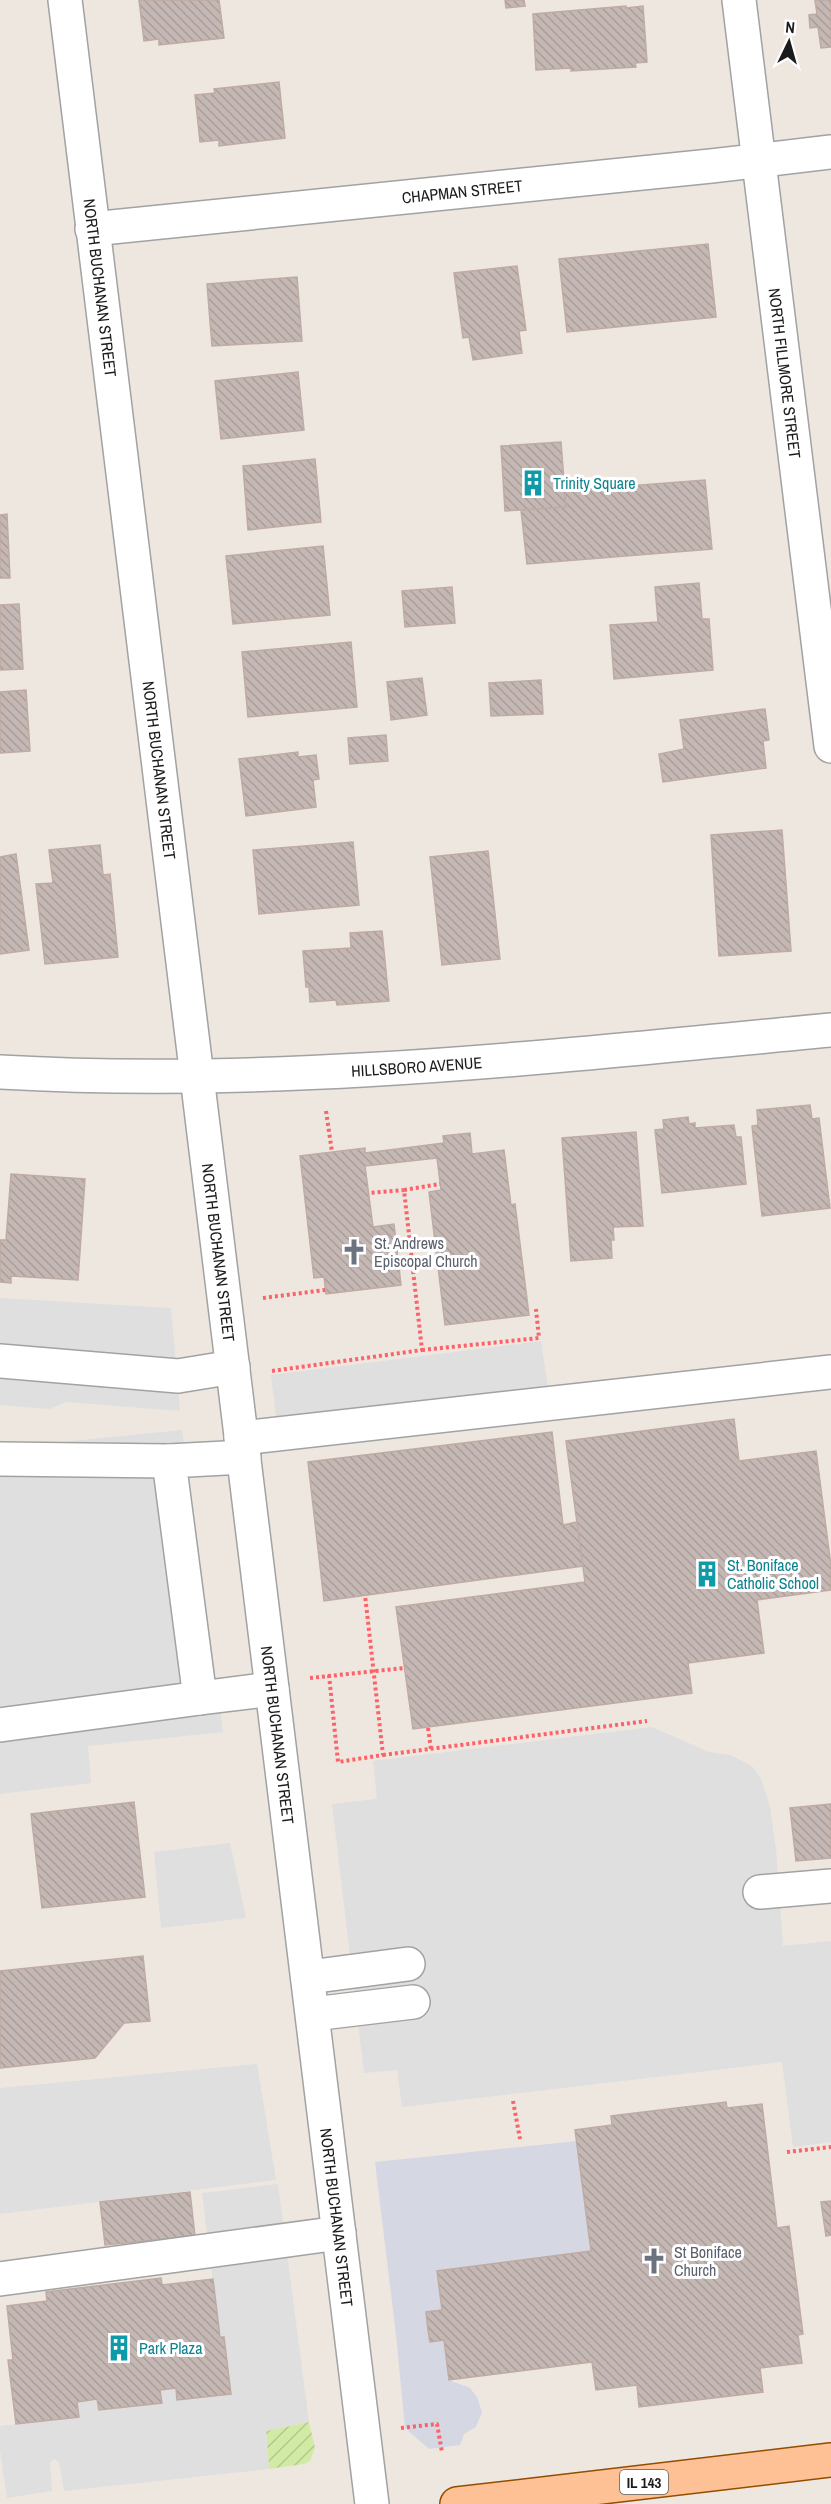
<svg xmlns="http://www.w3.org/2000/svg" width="831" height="2504" font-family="'Archivo Narrow',sans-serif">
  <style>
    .garden { fill: url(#garden-furrows) }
    .parking { fill: #dfdfdf }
    .plaza { fill: #d5d7e3 }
    .building { fill: url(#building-back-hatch); stroke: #bfaba3; stroke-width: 1.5 }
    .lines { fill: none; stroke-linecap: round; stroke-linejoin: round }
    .minor-casing { stroke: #a2a2a2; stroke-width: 36 }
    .major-casing { stroke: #934c00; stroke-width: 36 }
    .path { stroke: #fd6269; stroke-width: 4; stroke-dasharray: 3 3; stroke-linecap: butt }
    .minor { stroke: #fff; stroke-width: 33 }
    .major { stroke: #fec195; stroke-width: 33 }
    .labels { text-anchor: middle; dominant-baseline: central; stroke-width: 6; stroke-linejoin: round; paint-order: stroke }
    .shield { fill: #fff; stroke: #5f5f5f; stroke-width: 1.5 }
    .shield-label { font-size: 15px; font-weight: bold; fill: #1b1b1b }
    .street-label { font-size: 16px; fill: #1b1b1b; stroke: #fff }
    .culture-label { font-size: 16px; fill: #0d838f; stroke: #fff; text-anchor: start }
    .worship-label { font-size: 16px; fill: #5b616d; stroke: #fff; text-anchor: start }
  </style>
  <defs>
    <pattern id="garden-furrows" width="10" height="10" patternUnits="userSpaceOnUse" patternTransform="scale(1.5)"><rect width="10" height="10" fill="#d1eaa4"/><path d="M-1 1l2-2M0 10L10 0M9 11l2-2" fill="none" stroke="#b3c88d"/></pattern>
    <pattern id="building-back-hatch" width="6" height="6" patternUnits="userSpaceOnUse" patternTransform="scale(1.5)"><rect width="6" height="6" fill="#c5b8b4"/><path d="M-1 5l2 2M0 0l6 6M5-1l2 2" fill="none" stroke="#a99e9a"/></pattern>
  </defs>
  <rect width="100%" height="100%" fill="#ede7e0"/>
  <path class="garden" d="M309,2422L315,2448L310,2461L304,2464L269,2469L266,2431Z"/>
  <path class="parking" d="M0,1298L171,1308L180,1411L66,1402L49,1409L0,1405Z
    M541,1341L548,1388L276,1417L271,1375Z
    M182,1430L223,1732L88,1746L91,1783L0,1794V1440L8,1445L22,1446Z
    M652,1727L709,1752L731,1755L753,1767L761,1779L770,1807L776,1849L783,1946L831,1941V2142L793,2147L782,2062L402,2107L397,2070L364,2073L332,1804L377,1799L373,1761Z
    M230,1843L246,1918L161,1928L154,1852Z
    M257,2064L276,2180L0,2214V2088Z
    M278,2184L309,2422L266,2431L269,2469L64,2491L59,2462L54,2459L50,2463L52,2491L7,2498L0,2450V2426L78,2417L77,2402L97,2399L99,2410L162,2403L160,2390L176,2388L178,2400L231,2394L224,2337H220L202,2193Z"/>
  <path class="plaza" d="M577,2141L591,2251L442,2310L427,2312L430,2342L444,2340L449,2380L470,2388L477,2397L482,2412L476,2427L464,2434L460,2445L429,2449L405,2428L396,2335L375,2162Z"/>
  <path class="building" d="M139,0H219L224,38L159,45V39L144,41Z
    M505,0H524L525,6L506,8Z
    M815,0H831V47L821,48L818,27L810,28L809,15L817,14Z
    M626,6V8L643,6L647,62L635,63L636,67L571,71V68L536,70L533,14Z
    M279,82L285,138L219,146V140L200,142L195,95L215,93L214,89Z
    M708,244L716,317L567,332L559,259Z
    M517,266L526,330L519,331L522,353L473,360L469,337L463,338L454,273Z
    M297,277L302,341L212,346L207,284Z
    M298,372L304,430L221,439L215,381Z
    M561,442L566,507L505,511L501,446Z
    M315,459L321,522L248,530L243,466Z
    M705,480L712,549L527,564L521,510L566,507L564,491Z
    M7,514L10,578H0V515Z
    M323,546L330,615L233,624L226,556Z
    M699,583L702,619H709L713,670L614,679L610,625L658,622L655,587Z
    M452,587L455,623L405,627L402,591Z
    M19,604L23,669L0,670V605Z
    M351,642L357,707L248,717L242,652Z
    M422,678L427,715L391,720L387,682Z
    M541,680L543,714L491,716L489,683Z
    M26,690L30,751L0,753V692Z
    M765,709L769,740L763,741L766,768L663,782L659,754L684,749L680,720Z
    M386,735L388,761L350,764L348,738Z
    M298,752V757L316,755L319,779L313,780L316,807L246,816L239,759Z
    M782,830L791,951L719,956L711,835Z
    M353,842L359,905L259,914L253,850Z
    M100,845L103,875L110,874L118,957L45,964L36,884L53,883L49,850Z
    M488,851L500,959L442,965L430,857Z
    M16,854L29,950L0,954V857Z
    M382,931L389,1001L337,1005L336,1000L310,1002L309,987H306L303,951L351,948L350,933Z
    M810,1105L812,1119L819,1118L830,1208L762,1216L752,1126L758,1125L757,1110Z
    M688,1117L689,1124L695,1123V1128L734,1125L736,1137H741L746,1184L662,1193L655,1130L664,1129L663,1120Z
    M636,1132L643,1226L613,1227L614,1240H611L612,1258L571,1261L562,1138Z
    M470,1133L472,1154L504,1150L511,1205L515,1204L529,1315L445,1325L429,1192L441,1190L437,1158L365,1166L373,1227L394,1224L401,1285L326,1294L324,1277L314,1278L300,1156L365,1148V1153L444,1143L443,1136Z
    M11,1174L85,1179L78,1280L11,1276V1283L0,1282V1240H6Z
    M734,1419L739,1461L816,1451L831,1566V1590L757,1600L764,1653L688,1663L692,1693L413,1729L396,1607L585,1582L566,1441Z
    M552,1432L563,1525L577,1522L583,1566L324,1601L308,1462Z
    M134,1802L145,1897L42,1908L31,1814Z
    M831,1804V1858L796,1861L790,1808Z
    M143,1956L150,2021L124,2023L95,2058L0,2068V1971Z
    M726,2102L727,2108L762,2104L777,2228L789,2226L803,2334L798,2335L802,2363L760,2368L763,2392L639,2407L637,2385L596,2390L592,2362L449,2380L444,2340L430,2342L428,2330L426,2312L442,2310L437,2271L591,2251L575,2130L612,2125L611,2116Z
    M190,2192L195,2236L105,2245L100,2202Z
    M831,2201V2235L826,2236L821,2202Z
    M161,2278L162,2285L213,2279L220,2337H224L231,2394L177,2400L176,2388L160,2390L162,2403L99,2410L97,2399L77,2402L79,2417L16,2424L8,2360H13L7,2306L47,2301L46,2292Z"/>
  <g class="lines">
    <g class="minor-casing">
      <g id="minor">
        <path id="s1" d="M65,0L372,2504"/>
        <path id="s2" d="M739,0L831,746"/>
        <path id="s3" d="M92,229L711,166L831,152"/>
        <path id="s4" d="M0,1072C278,1088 555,1056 831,1030"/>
        <path d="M0,1361L178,1376L233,1367"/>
        <path d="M241,1438L831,1372"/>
        <path d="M244,1457L169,1461L200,1698L272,1689"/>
        <path d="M0,1459L169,1461"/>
        <path d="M0,1725L200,1698"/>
        <path d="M760,1892L831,1886"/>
        <path d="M309,1977L408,1964"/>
        <path d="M313,2014L413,2002"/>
        <path d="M0,2279L339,2233"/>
      </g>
    </g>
    <g class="major-casing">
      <path id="major" d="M457,2504L831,2460"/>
    </g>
    <path class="path" d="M326,1111L332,1152
      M404,1190L440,1184
      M263,1298L325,1290
      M422,1350L539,1338L536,1309
      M272,1371L422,1350L404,1190L369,1193
      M329,1675L338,1762L383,1755L365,1595
      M310,1678L404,1668
      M428,1728L431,1749
      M383,1755L647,1721
      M513,2101L520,2139
      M787,2152L831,2147
      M401,2428L437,2424L442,2452"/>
    <use href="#minor" class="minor"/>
    <use href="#major" class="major"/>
  </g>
  <defs>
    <g id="building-bare" transform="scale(2.07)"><path d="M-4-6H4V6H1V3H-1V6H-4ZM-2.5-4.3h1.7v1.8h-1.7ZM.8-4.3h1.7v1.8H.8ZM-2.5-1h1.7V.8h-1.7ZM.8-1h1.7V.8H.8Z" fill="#0f9aa8" stroke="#fff" stroke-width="2.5" paint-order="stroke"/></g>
    <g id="church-bare" transform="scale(2.07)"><path d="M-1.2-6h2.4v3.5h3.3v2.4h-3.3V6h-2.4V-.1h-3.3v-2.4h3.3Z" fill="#6b7280" stroke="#fff" stroke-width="2.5" paint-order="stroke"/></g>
  </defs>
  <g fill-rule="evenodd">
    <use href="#building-bare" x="533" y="483"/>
    <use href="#church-bare" x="354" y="1252"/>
    <use href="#building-bare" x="707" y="1574"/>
    <use href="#church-bare" x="654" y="2261"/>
    <use href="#building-bare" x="119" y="2348"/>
  </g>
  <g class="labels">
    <rect class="shield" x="620" y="2470" width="48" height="24" rx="4.5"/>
    <g class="shield-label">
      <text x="644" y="2482">IL 143</text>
    </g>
    <g class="street-label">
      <text stroke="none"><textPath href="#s3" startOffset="372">CHAPMAN STREET</textPath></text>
      <text stroke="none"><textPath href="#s1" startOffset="290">NORTH BUCHANAN STREET</textPath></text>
      <text stroke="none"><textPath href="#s2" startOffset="376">NORTH FILLMORE STREET</textPath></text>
      <text stroke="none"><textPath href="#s1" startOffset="776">NORTH BUCHANAN STREET</textPath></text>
      <text stroke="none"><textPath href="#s4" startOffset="417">HILLSBORO AVENUE</textPath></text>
      <text stroke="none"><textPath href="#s1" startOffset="1262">NORTH BUCHANAN STREET</textPath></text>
      <text stroke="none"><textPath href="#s1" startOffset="1748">NORTH BUCHANAN STREET</textPath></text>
      <text stroke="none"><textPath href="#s1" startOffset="2234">NORTH BUCHANAN STREET</textPath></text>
    </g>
    <g class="culture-label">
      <text x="553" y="483">Trinity Square</text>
      <text x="727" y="1565">St. Boniface<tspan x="727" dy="18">Catholic School</tspan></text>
      <text x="139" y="2348">Park Plaza</text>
    </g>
    <g class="worship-label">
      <text x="374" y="1243">St. Andrews<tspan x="374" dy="18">Episcopal Church</tspan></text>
      <text x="674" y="2252">St Boniface<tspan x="674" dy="18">Church</tspan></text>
    </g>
  </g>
  <g transform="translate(789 42) rotate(5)" stroke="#ffffff" stroke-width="4.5" paint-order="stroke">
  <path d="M0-4.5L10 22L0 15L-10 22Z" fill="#1b1b1b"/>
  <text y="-9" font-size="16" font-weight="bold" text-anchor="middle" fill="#1b1b1b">N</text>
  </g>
</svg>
